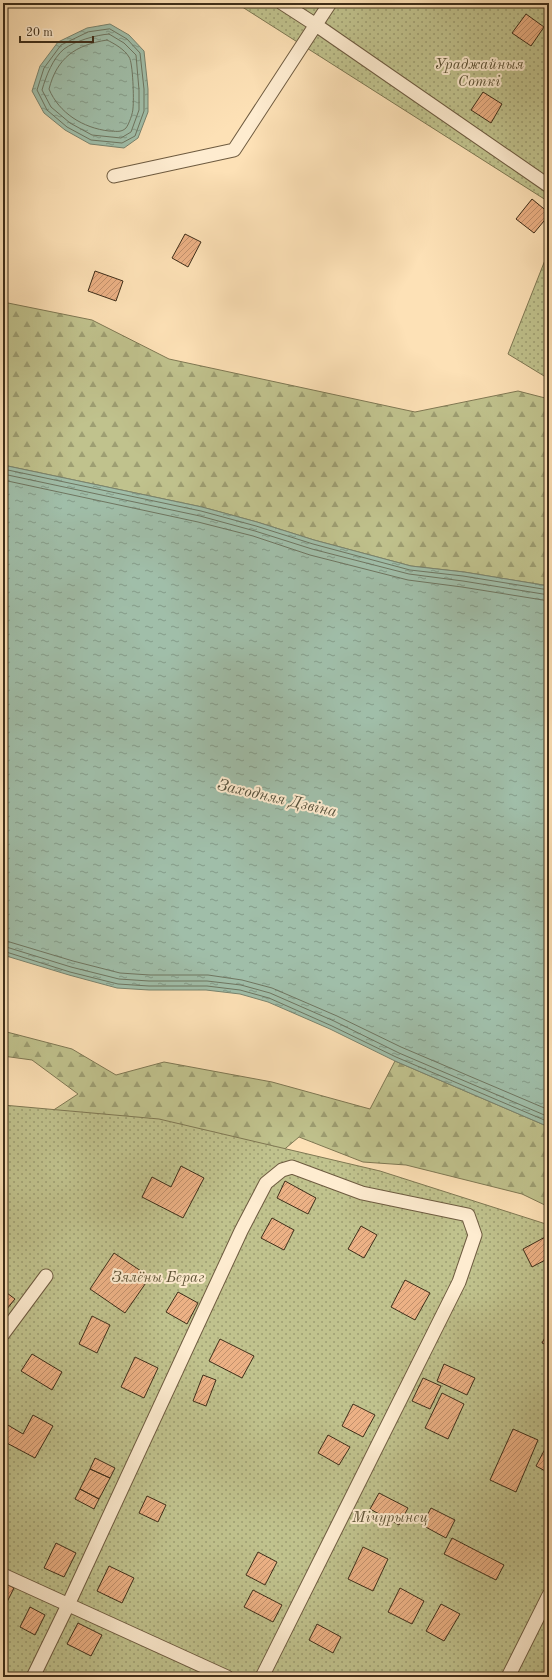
<svg xmlns="http://www.w3.org/2000/svg" width="552" height="1680" font-family="'Old Standard TT',serif">
  <style>
    .forest { fill: url(#forest-firs); stroke: #7f7853 }
    .garden { fill: url(#garden-dots); stroke: #7f7853 }
    .water { fill: url(#water-ripples); stroke: #79846f }
    .lines { fill: none; stroke-linecap: round; stroke-linejoin: round }
    .shore { stroke: #6f7661; stroke-width: 1 }
    .building { fill: url(#building-hatch); stroke: #3e2e19 }
    .lane-casing { stroke: #6e5b40; stroke-width: 15 }
    .lane { stroke: #feecd0; stroke-width: 13 }
    .labels { text-anchor: middle; dominant-baseline: central; stroke-width: 4; stroke-linejoin: round; paint-order: stroke }
    .park-label { font-size: 15px; font-style: italic; fill: #5e5336; stroke: #feecd0 }
    .water-label { font-size: 16px; font-style: italic; fill: #56523d; stroke: #feecd0 }
  </style>
  <defs>
    <pattern id="forest-firs" width="22" height="20" patternUnits="userSpaceOnUse"><rect width="22" height="20" fill="#c0c28d"/><path d="M5 1l3.5 6h-7zM16 11l3.5 6h-7z" fill="#9d9e72"/></pattern>
    <pattern id="garden-dots" width="8" height="8" patternUnits="userSpaceOnUse"><rect width="8" height="8" fill="#c0c28d"/><path d="M2 2h.1M6 6h.1" fill="none" stroke="#9d9e72" stroke-width="1.8" stroke-linecap="round"/></pattern>
    <pattern id="water-ripples" width="26" height="14" patternUnits="userSpaceOnUse"><rect width="26" height="14" fill="#a0bea9"/><path d="M2 4q2-2 4 0t4 0M15 11q2-2 4 0t4 0" fill="none" stroke="#849b89"/></pattern>
    <pattern id="building-hatch" width="6" height="6" patternUnits="userSpaceOnUse"><rect width="6" height="6" fill="#ecb185"/><path d="M-1 1l2-2M0 6l6-6M5 7l2-2" fill="none" stroke="#c1906c"/></pattern>
  </defs>
  <rect width="100%" height="100%" fill="#fde1b6"/>
  <filter id="stains"><feTurbulence type="fractalNoise" baseFrequency=".005" numOctaves="4"/><feColorMatrix values="0 0 0 0 .2 0 0 0 0 .09 0 0 0 0 .02 0 0 0 .5 -.17"/></filter>
  <radialGradient id="worn" r=".72"><stop offset=".6" stop-color="#630" stop-opacity="0"/><stop offset="1" stop-color="#630" stop-opacity=".3"/></radialGradient>
  <path class="forest" d="M3,302L92,320L169,359L415,412L518,391L549,399V586L464,572L411,566L314,540L257,522L202,507L3,465Z
    M3,1031L72,1049L116,1075L164,1062L272,1082L370,1109L395,1061L549,1127V1207L522,1194L406,1165L363,1162L299,1137L255,1174L23,1130L78,1094L32,1060L3,1056Z"/>
  <path class="garden" d="M236,3H549V202Z
    M549,250V379L508,354Z
    M3,1105L159,1119L380,1171L549,1225V1677H3Z"/>
  <path class="water" d="M110,24L129,35L144,51L148,89V112L138,138L124,148L90,144L65,130L44,113L32,91L40,66L58,42L87,28Z
    M3,465L202,507L257,522L314,540L411,566L464,572L549,586V1127L395,1061L330,1029L268,1002L240,994L206,990H149L117,988L69,975L3,955Z"/>
  <g class="lines">
    <path class="shore" d="M110,29L127,39L140,53L144,89V111L135,136L122,143L91,140L67,127L47,110L37,90L44,68L61,45L88,32Z
      M109,34L124,43L136,55L139,90V110L131,132L121,138L92,135L70,123L51,107L42,90C46,76 53,58 64,49C75,41 96,35 109,34Z
      M107,40C115,44 124,49 129,57C133,62 134,100 133,108C133,113 129,124 126,128C121,133 115,131 109,131C83,128 59,113 49,89C57,58 75,45 107,40Z
      M3,469L201,511L256,526L313,544L410,570L463,576L549,590
      M3,474L200,516L255,531L312,549L409,574L463,581L549,595
      M3,480L198,522L253,536L310,555L408,580L462,587L549,601
      M3,940L73,961L120,973L150,975H208L242,980L272,988L337,1016L401,1047L549,1110
      M3,946L71,967L119,979L149,981H207L241,985L270,993L334,1021L399,1053L549,1117
      M3,951L70,972L118,984L149,986H207L240,990L269,998L332,1026L396,1057L549,1122"/>
  </g>
  <path class="building" d="M526,14L544,27L531,46L512,33Z
    M483,92L502,104L491,123L471,110Z
    M532,199L549,213V215L534,233L516,219Z
    M185,234L201,242L188,267L172,258Z
    M95,271L123,281L116,301L88,291Z
    M181,1166L204,1178L183,1218L142,1197L152,1177L171,1187Z
    M285,1181L316,1198L308,1214L277,1198Z
    M272,1218L294,1230L284,1250L261,1238Z
    M361,1226L377,1235L364,1258L348,1249Z
    M549,1235V1258L532,1267L523,1249Z
    M114,1253L150,1277L125,1313L90,1289Z
    M405,1280L430,1293L415,1320L391,1307Z
    M3,1290L15,1299L6,1310L3,1307Z
    M178,1292L198,1303L187,1324L166,1312Z
    M92,1316L110,1325L97,1353L79,1344Z
    M549,1330V1346L542,1343Z
    M220,1339L254,1356L242,1378L209,1361Z
    M32,1354L62,1372L52,1390L21,1371Z
    M135,1357L158,1368L144,1398L121,1387Z
    M444,1364L475,1378L467,1395L437,1381Z
    M203,1375L216,1380L206,1406L193,1401Z
    M423,1378L441,1386L430,1409L412,1401Z
    M442,1393L464,1404L448,1439L425,1428Z
    M353,1404L375,1415L363,1437L342,1426Z
    M33,1415L53,1426L35,1458L3,1441V1430L6,1424L23,1434Z
    M513,1429L538,1440L516,1492L490,1480Z
    M328,1435L350,1447L339,1465L318,1453Z
    M545,1449L549,1451V1473L536,1466Z
    M95,1458L115,1468L110,1478L90,1469Z
    M90,1469L110,1478L99,1499L80,1489Z
    M80,1489L99,1499L94,1509L75,1499Z
    M379,1493L408,1508L399,1525L370,1509Z
    M147,1496L166,1505L158,1522L139,1513Z
    M431,1508L455,1520L446,1538L422,1525Z
    M452,1538L504,1565L496,1580L444,1554Z
    M56,1543L76,1553L64,1577L44,1568Z
    M363,1547L388,1559L373,1591L348,1579Z
    M258,1552L277,1562L265,1585L246,1575Z
    M109,1566L134,1578L122,1603L97,1591Z
    M3,1582L14,1588L3,1610Z
    M400,1588L424,1601L412,1624L388,1612Z
    M253,1590L282,1605L273,1622L244,1607Z
    M441,1604L460,1614L444,1641L426,1631Z
    M30,1607L45,1615L35,1635L20,1627Z
    M78,1623L102,1635L91,1656L67,1644Z
    M317,1624L341,1637L333,1653L309,1640Z"/>
  <g class="lines">
    <g class="lane-casing">
      <path id="lane" d="M282,3L316,25L549,186
        M114,176L234,150L330,3
        M3,1334L46,1276
        M3,1575L227,1677
        M33,1677L68,1605L241,1231L266,1183L282,1170L292,1167L362,1193L468,1215L475,1235L459,1282L262,1677
        M508,1677L549,1595"/>
    </g>
    <use href="#lane" class="lane"/>
  </g>
  <g class="labels">
    <g class="park-label">
      <text x="479" y="65">Ураджайныя<tspan x="479" dy="17">Соткі</tspan></text>
      <text x="158" y="1278">Зялёны Бераг</text>
      <text x="390" y="1518">Мічурынец</text>
    </g>
    <g class="water-label">
      <text transform="translate(277 799) rotate(13)">Заходняя Дзвіна</text>
    </g>
  </g>
  <rect width="552" height="1680" fill="none" stroke="#fde1b6" stroke-width="16"/>
  <rect x="4" y="4" width="544" height="1672" fill="none" stroke="#3e2e19" stroke-width="2"/>
  <rect x="8" y="8" width="536" height="1664" fill="none" stroke="#3e2e19"/>
  <path d="M20 36v6h73v-6" fill="none" stroke="#3e2e19" stroke-width="2"/>
  <text x="26" y="36" font-size="12" fill="#3e2e19" stroke="#feecd0" stroke-width="3" paint-order="stroke">20 m</text>
  <rect width="100%" height="100%" filter="url(#stains)"/>
  <rect width="100%" height="100%" fill="url(#worn)"/>
</svg>
